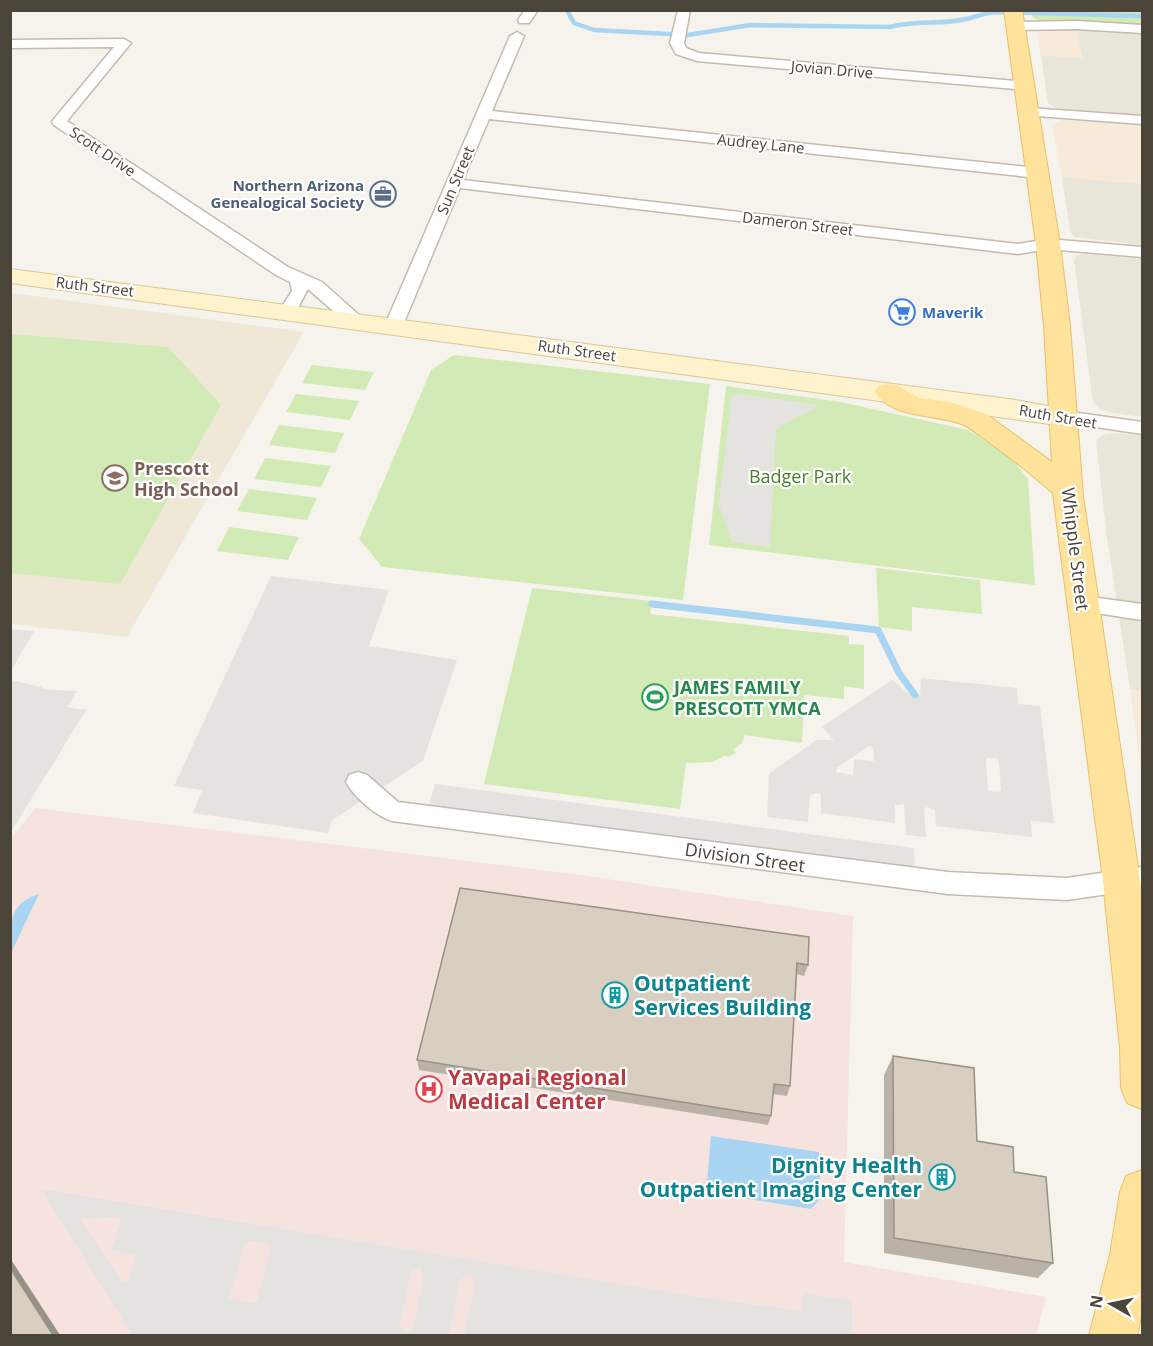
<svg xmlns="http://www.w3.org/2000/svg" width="1153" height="1346" font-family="'Open Sans',sans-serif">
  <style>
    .residential { fill: #eae5da }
    .commercial { fill: #f7ead8 }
    .education { fill: #efe8d6 }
    .medical { fill: #f6e3e0 }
    .green { fill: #d2eab5 }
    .parking { fill: #e5e3e0; fill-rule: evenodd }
    .water { fill: #a9d4f2 }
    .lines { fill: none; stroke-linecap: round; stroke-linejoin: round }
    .stream-far1 { stroke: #a9d4f2; stroke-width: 4.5 }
    .stream { stroke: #a9d4f2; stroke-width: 7 }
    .street-casing { stroke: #c2bbae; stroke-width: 3 }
    .secondary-casing { stroke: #d6c79b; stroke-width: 2 }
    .primary-casing { stroke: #e6c16a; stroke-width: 2 }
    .street { fill: #fff; fill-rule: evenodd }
    .secondary { fill: #fff3cd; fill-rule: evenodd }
    .primary { fill: #ffe39c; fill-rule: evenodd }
    .wall { fill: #bab2a6 }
    .shaded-wall { fill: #979187 }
    .building { fill: #d8cfc1; stroke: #979187; stroke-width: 1.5 }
    .labels { text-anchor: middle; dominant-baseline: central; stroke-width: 4.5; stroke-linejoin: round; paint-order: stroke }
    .far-street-label { font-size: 15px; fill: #4b4439; stroke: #fff }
    .far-service-label { font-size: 15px; font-weight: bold; fill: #4e5e75; stroke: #fff; text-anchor: end }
    .far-shop-label { font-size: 15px; font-weight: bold; fill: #366cbe; stroke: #fff; text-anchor: start }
    .education-label { font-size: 18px; font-weight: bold; fill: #785e54; stroke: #fff; text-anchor: start }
    .park-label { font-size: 18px; fill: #4a7f2a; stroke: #fff }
    .street-label { font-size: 18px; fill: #4b4439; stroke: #fff }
    .leisure-label { font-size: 18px; font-weight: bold; fill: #27864d; stroke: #fff; text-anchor: start }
    .near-culture-label { font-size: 21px; font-weight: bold; fill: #0d838f; stroke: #fff; text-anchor: start }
    .near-health-label { font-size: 21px; font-weight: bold; fill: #be3a42; stroke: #fff; text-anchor: start }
  </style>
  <rect width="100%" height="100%" fill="#f6f3ec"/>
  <path class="residential" d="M1076,29L1142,32V115L1061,110L1048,104L1041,55L1082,58Z
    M1062,177L1142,184V245L1075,237L1070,232Z
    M1083,254L1142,259V417L1112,413L1100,409L1093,403L1074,260L1076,256Z
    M1117,433L1142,436V691L1130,689L1107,538L1096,441L1103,435Z"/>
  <path class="commercial" d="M1047,29H1076L1082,58L1041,55L1037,33Z
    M1062,120L1142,125V184L1062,177L1052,124Z
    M1130,689L1142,691V778Z"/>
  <path class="education" d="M11,293L304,332L127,637L11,624Z"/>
  <path class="medical" d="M35,808L574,874L853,916L844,1262L1046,1297L1036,1335H11L10,840Z"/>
  <path class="green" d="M1031,11H1142V24L1042,21L1033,18Z
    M11,334L168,347L221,405L120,584L11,573Z
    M454,355L710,384L683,600L382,567L359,539L431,370Z
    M312,365L374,372L365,390L302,383Z
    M726,386L841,402L968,430L1010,457L1028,479L1035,585L709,545Z
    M296,394L359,401L350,420L286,412Z
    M279,425L344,433L335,453L269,445Z
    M265,458L331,466L321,487L254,479Z
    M249,489L317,498L307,520L237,511Z
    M229,527L299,537L288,560L217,551Z
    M876,568L980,580L982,614L912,607V631L879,627Z
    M532,588L652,601L650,614L849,636V644L864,645V689L844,686V699L804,695L802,743L745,735L742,743L733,750L736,753L728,757L726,755L713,762L686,763L680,809L484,784Z"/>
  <path class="parking" d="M732,393L819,405L776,429L770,547L732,542L719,504Z
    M271,576L389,590L369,646L457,660L423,761L332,820L328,833L193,813L202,790L174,786Z
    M11,629L34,631L11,671L10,629Z
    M921,678L1017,688L1018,704L1040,706L1054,823L1031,821L1032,837L936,826L935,810L926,807L924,809L926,837L906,835L904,804L895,805V823L821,813V794L818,793L810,795L808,822L767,817L769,774L816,740H834L822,727L892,680L909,694L920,695ZM869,746L873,747L874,761L854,759L853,775L836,772L837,768ZM986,758H996L999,762L1001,790L999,792L988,791Z
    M11,680L42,687L41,689L77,691L67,707L86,710L11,832Z
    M435,784L914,848L915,879L426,815Z
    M41,1189L696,1297L802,1311L804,1293L852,1301V1335H464L475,1284L472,1276L466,1275L459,1282L449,1335L177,1336L166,1334L132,1335ZM117,1217L121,1222L111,1250L137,1255L128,1281L123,1282L80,1219ZM249,1241L268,1244L271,1247L257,1301L253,1303L229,1298L244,1247ZM420,1268L424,1277L413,1328L405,1332L399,1326L411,1272Z"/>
  <path class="water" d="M39,894L11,953C10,926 8,903 39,894Z
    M711,1136L819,1152L821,1198L811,1209L706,1192Z"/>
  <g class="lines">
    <path class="stream-far1" d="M567,10L574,23L594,30L688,35L750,25L890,27C916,20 942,25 966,19C976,17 984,13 994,12L1142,16"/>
    <path class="stream" d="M652,604L878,630L899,673L915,695"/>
    <g class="street-casing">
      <path id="street" d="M525,10H538L529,23H519L518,20Z
        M678,10H690L684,43L686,48L699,53L1026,82L1033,86L1026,90L697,61L676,54L670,43Z
        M1077,21L1142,25V33L1077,29L1016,30L1010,26L1016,22Z
        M517,32L524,36L492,111L1038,168L1046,173L1038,178L489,119L463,180L1018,244L1048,239L1142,247V257L1048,249L1018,254L460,188L403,325L400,329H388L385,325L510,36Z
        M124,39L131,43L67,121L288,267L322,282L359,315L362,319L359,323H347L308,289L294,315H282L279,311L292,291L290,282L276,275L54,125L52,122L54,119L114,47L10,48V40Z
        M1029,108L1142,116V124L1024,115L1022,112L1024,109Z
        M1064,411L1142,422V434L1057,421L1055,417L1057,413Z
        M1084,596L1142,604V620L1076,610L1073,604L1076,598Z
        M358,772L367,775L398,802L948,872L1067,878L1142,867V889L1067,900L948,894L392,821C376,816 354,797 346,782L349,775Z"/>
    </g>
    <g class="secondary-casing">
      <path id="secondary" d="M10,269L1016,400L1074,411L1078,417L1074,423L1064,426L10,283Z"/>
    </g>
    <g class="primary-casing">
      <path id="primary" d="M1004,10H1022L1060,244L1070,326L1083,496L1142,894V1109L1127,1103L1121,1088L1120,1048L1103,880L1053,493C1032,475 1010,457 987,441C980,436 972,429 964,425C936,413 893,420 875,392L878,386L888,384L898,386L920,398L950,402L986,414L1052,462L1044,326L1036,244Z
        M1142,1170V1312L1137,1336H1089L1110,1255L1120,1192L1126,1176Z"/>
    </g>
    <use href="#street" class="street"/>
    <use href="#secondary" class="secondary"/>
    <use href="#primary" class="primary"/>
  </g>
  <path class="wall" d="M460,888L808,965L804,976L797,974L790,1086L787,1096L773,1094L771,1116L768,1125L419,1070L417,1060Z
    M893,1056L977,1141L1014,1172L1053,1263L1038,1278L884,1253V1075Z"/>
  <path class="shaded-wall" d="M10,1258L60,1335H53L10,1268Z"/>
  <path class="building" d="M460,888L809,937L808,965L797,963L790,1086L774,1084L771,1116L417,1060Z
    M893,1056L974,1068L977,1141L1013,1147L1014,1172L1046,1177L1053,1263L894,1238Z
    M10,1268L53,1335H10Z"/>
  <defs>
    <g id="office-ring" transform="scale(1.35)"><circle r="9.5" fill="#fff" stroke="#5c6f8a" stroke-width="1.5"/><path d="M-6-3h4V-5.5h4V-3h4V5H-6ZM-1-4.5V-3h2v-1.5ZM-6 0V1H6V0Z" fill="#5c6f8a"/></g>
    <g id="supermarket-ring" transform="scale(1.35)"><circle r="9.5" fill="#fff" stroke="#3f7fe0" stroke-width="1.5"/><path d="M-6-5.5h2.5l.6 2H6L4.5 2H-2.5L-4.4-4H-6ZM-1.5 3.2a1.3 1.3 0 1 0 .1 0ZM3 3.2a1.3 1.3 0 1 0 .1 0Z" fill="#3f7fe0"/></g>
    <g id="school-ring" transform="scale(1.35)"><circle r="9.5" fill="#fff" stroke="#8d6e63" stroke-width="1.5"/><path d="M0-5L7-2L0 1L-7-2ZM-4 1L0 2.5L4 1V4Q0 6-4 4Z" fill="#8d6e63"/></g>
    <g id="stadium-ring" transform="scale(1.35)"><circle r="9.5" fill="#fff" stroke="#2e9e5b" stroke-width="1.5"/><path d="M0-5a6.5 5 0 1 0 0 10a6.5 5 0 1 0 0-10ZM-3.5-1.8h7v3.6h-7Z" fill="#2e9e5b"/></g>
    <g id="building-ring" transform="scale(1.35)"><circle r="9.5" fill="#fff" stroke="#0f9aa8" stroke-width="1.5"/><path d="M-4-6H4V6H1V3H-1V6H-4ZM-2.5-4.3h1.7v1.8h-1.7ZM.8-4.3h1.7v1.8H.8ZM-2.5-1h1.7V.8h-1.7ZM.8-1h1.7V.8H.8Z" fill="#0f9aa8"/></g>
    <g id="hospital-ring" transform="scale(1.35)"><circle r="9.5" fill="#fff" stroke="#e0444e" stroke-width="1.5"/><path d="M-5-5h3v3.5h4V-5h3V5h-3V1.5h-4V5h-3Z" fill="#e0444e"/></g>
  </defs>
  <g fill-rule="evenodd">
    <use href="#office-ring" x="383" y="194"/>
    <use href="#supermarket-ring" x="902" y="312"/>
    <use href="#school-ring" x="115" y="478"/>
    <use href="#stadium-ring" x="655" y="697"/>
    <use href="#building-ring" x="615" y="995"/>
    <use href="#hospital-ring" x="429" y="1089"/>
    <use href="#building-ring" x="942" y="1177"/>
  </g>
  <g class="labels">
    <g class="far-street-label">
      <text transform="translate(832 69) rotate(5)">Jovian Drive</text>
      <text transform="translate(761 143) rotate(6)">Audrey Lane</text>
      <text transform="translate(103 151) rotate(34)">Scott Drive</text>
      <text transform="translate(455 180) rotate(-67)">Sun Street</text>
      <text transform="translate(798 223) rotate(7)">Dameron Street</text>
      <text transform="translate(95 286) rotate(7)">Ruth Street</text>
      <text transform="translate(577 350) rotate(8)">Ruth Street</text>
      <text transform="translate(1058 416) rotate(10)">Ruth Street</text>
    </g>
    <g class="far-service-label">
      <text x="364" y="185">Northern Arizona<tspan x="364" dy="17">Genealogical Society</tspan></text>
    </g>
    <g class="far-shop-label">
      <text x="922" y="312">Maverik</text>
    </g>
    <g class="education-label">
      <text x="134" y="468">Prescott<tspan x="134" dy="21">High School</tspan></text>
    </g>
    <g class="park-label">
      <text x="800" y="476">Badger Park</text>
    </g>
    <g class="street-label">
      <text transform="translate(1076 549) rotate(83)">Whipple Street</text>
      <text transform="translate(745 857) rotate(8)">Division Street</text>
    </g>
    <g class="leisure-label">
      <text x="674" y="687">JAMES FAMILY<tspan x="674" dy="21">PRESCOTT YMCA</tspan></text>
    </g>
    <g class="near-culture-label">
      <text x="634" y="983">Outpatient<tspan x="634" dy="24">Services Building</tspan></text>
      <text x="922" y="1165" text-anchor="end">Dignity Health<tspan x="922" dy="24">Outpatient Imaging Center</tspan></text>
    </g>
    <g class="near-health-label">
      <text x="448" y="1077">Yavapai Regional<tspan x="448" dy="24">Medical Center</tspan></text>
    </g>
  </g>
  <rect width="1153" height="1346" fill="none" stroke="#4b4439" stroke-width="24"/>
  <g transform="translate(1111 1304) rotate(279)" stroke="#ffffff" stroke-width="4.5" paint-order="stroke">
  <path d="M0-4.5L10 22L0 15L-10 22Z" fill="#4b4439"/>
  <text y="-9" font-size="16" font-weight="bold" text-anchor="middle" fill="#4b4439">N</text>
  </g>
</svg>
